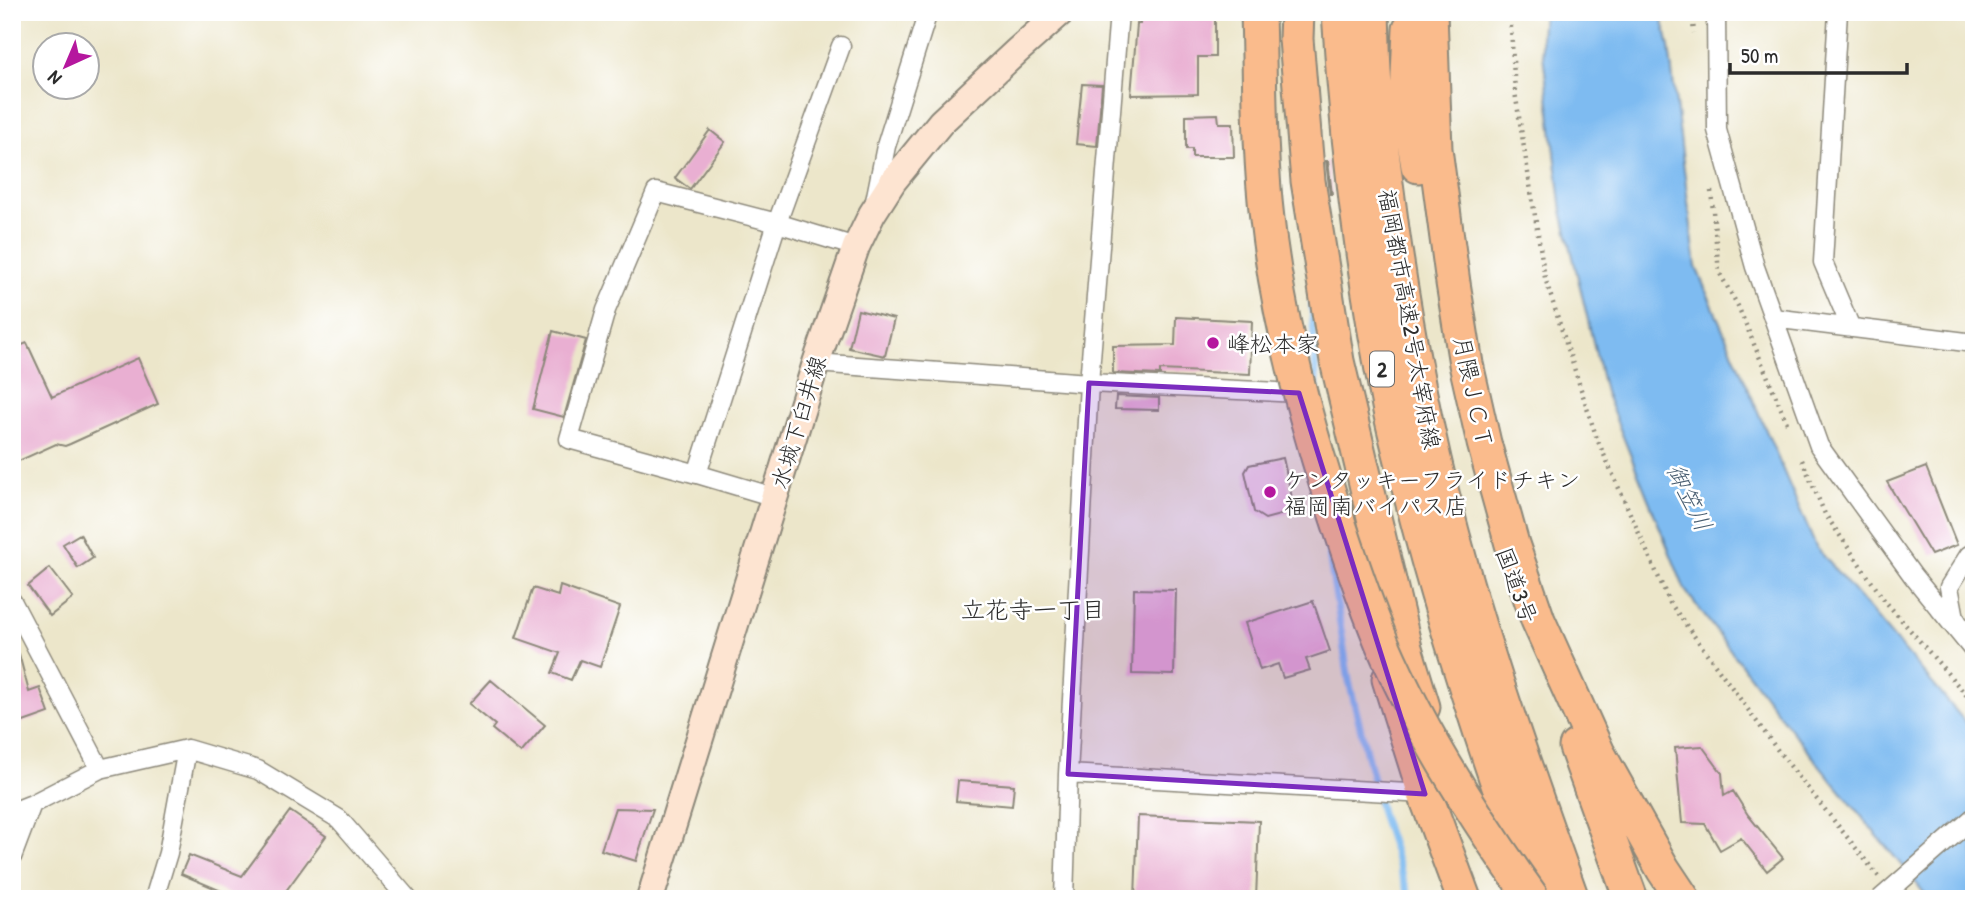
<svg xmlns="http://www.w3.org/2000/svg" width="1986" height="911" font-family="'Patrick Hand','Klee One',sans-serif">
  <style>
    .water { fill: #7ebbf1; stroke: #54738e; stroke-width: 2 }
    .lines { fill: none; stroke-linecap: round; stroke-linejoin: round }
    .stream { stroke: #7ebbf1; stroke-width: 7 }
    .building { fill: #e9afd2 }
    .street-casing { stroke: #8c887a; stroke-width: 21 }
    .secondary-casing { stroke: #8c887a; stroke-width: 30 }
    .highway-casing { stroke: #8c887a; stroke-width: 37 }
    .path { stroke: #8c887a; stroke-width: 4.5; stroke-dasharray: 2 5; stroke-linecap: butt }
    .street { stroke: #fff; stroke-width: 18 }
    .secondary { stroke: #fde4d1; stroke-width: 26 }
    .highway { stroke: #fabb8c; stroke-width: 33 }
    .street-bridge-casing { stroke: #8c887a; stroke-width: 21; stroke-linecap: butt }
    .highway-bridge-casing { stroke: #8c887a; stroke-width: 37; stroke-linecap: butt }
    .street-bridge { stroke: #fff; stroke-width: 18 }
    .highway-bridge { stroke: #fabb8c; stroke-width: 33 }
    .marked { fill: #7b2cbf; fill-opacity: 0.2; stroke: #7b2cbf; stroke-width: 5; stroke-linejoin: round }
    .poi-dot { fill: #b5179e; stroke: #fff; stroke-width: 2.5 }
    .labels { text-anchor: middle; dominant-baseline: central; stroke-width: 5; stroke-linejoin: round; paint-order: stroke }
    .shield { fill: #fff; stroke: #6b6b6b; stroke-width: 2 }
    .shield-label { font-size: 21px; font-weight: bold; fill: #2b2b2b }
    .street-label { font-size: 23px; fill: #2b2b2b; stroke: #fff }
    .poi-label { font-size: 23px; fill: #2b2b2b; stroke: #fff; text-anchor: start }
    .water-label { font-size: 24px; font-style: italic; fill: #485d70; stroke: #fff }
    .neighbourhood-label { font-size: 24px; fill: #2b2b2b; stroke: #fff }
  </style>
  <rect width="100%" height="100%" fill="#fff"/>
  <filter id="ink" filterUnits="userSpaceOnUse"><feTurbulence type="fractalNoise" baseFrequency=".0143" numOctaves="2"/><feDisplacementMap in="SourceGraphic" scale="14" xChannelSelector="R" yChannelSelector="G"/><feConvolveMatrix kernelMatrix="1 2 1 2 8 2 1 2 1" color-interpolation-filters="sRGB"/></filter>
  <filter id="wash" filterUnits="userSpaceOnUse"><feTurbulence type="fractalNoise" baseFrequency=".00686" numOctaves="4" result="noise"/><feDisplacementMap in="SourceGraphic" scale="28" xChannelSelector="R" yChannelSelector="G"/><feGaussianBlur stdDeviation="1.57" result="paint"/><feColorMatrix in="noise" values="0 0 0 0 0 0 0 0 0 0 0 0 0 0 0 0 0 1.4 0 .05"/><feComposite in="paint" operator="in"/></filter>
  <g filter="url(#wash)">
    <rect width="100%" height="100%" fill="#ece6ca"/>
    <path class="water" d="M1543,12H1661L1669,47L1696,267L1816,547L1974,732V899H1929L1790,729L1685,590L1605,392L1562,211L1541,38Z"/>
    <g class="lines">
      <path class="stream" d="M1312,303L1317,396
        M1326,534L1349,681L1381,813L1410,899"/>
    </g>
    <g id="blocks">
      <path class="building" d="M1140,12H1215V57H1198V94L1131,95L1137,24H1140Z
        M1082,84L1102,85L1097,146L1076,144Z
        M1218,114L1219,123H1233L1234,157H1192V149H1186V115Z
        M710,130L725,142L690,189L675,178Z
        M1326,161H1328L1332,194H1330Z
        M858,310L894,319L885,356L849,348Z
        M1176,317L1252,321L1250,374L1160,370V375L1113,373V346L1175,345Z
        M553,331L586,340L564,417L533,409Z
        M27,343L52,397L138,358L158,404L70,444L65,446L56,444L12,464V349Z
        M1116,396L1159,398V410L1115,409Z
        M1283,458L1295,511L1265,519L1254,512L1245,472L1249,465Z
        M1926,467L1957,545L1931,555L1887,482Z
        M80,534L93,558L78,568L63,544Z
        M50,568L73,598L50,616L28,586Z
        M560,586L620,607L600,667L580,660L571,680L552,673L560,653L516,638L533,588L558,596Z
        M1134,589L1176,590L1174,675L1132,674Z
        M1313,601L1330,651L1306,659L1310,670L1283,678L1278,664L1260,670L1245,623Z
        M19,654L29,692L40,688L49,713L12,726V655Z
        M491,680L545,725L521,753L492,729L495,725L469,704Z
        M1702,746L1722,773L1724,796L1733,791L1748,815L1783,858L1767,871L1741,838L1720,850L1705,824L1682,823L1675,748Z
        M958,781L1014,785L1012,806L956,801Z
        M615,808L653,809L636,861L601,850Z
        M290,811L326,836L280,899H240L181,874L189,855L242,876Z
        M1138,816L1259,821L1256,899H1135Z"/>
    </g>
  </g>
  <g filter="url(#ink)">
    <use href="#blocks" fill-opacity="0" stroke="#8c887a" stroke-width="2"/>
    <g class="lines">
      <g class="street-casing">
        <path id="street" d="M1716,12L1717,130L1755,267L1819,446L1913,576L1974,651
          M1838,12L1823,262L1851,328
          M875,201L886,146L928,12
          M1773,318L1974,343
          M816,363L1089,383L1299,393
          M697,474L777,223L841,46
          M774,497L697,474L569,439L606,310L656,192L777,223L856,247
          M12,601L100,769
          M1960,626L1955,618L1949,587L1969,555L1974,553
          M1068,774L1425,794
          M12,812L32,804L100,769L187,749L258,770L339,819L408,899
          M12,857L32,804
          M154,899L168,853L187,749
          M1064,899L1068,774L1089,383L1119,12"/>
      </g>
      <g class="secondary-casing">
        <path id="secondary" d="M650,899L816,363L856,247L872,214L893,181L941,122L1017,51L1061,12"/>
      </g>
      <g class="highway-casing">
        <path id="highway" d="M1297,12L1296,39L1308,181L1337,361L1405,648L1423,707
          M1339,12C1347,144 1363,277 1389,406C1395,434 1402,461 1409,488C1444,628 1489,763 1538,897
          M1372,12C1373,37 1373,62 1375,87C1379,134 1386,182 1392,229C1408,341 1429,452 1460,561C1492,676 1532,787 1572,899
          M1430,12L1435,149L1453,283L1466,364L1484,443L1512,544L1538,620L1598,753L1663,869L1683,899
          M1410,29L1407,100L1418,166
          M1389,679L1425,794L1464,899
          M1576,747L1631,899"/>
      </g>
      <path class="path" d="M1510,12L1515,92L1545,278L1597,439L1670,603L1779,752L1879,877
        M1692,12L1694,33
        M1711,191L1719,272L1738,306L1787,423
        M1802,460L1825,514L1885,601L1974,704"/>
      <use href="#street" class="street"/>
      <use href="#secondary" class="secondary"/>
      <use href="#highway" class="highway"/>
      <g class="street-bridge-casing">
        <path id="street-bridge" d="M1880,899L1974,817"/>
      </g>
      <g class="highway-bridge-casing">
        <path id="highway-bridge" d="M1258,12C1260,81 1259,151 1267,219C1276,300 1295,380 1318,457C1337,520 1357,582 1382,643C1420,731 1477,821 1533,899"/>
      </g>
      <use href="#street-bridge" class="street-bridge"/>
      <use href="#highway-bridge" class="highway-bridge"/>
    </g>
  </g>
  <path class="marked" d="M1089,383L1299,393L1425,794L1068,774Z"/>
  <g class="poi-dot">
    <circle cx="1213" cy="343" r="7"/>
    <circle cx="1270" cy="492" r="7"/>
  </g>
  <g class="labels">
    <rect class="shield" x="1370" y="351.5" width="24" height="35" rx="5"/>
    <g class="shield-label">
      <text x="1382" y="369">2</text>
    </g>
    <g class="street-label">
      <text transform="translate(1410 319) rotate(80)">福岡都市高速2号太宰府線</text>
      <text transform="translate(1474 392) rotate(78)">月隈ＪＣＴ</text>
      <text transform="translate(798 422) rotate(-73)">水城下臼井線</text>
      <text transform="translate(1517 585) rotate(70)">国道3号</text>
    </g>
    <g class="poi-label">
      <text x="1227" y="343">峰松本家</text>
      <text x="1284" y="479">ケンタッキーフライドチキン<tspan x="1284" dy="26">福岡南バイパス店</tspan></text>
    </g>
    <g class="water-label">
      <text transform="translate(1690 497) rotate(64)">御笠川</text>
    </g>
    <g class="neighbourhood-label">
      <text x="1033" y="609">立花寺一丁目</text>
    </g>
  </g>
  <rect width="1986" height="911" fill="none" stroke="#fff" stroke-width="42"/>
  <g transform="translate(66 66) rotate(224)"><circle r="33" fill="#ffffff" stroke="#aaaaaa" stroke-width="2"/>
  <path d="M0-5L12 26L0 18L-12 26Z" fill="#b5179e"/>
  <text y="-10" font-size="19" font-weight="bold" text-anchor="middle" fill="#2b2b2b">N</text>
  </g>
  <path d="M1730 63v10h177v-10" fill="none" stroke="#2b2b2b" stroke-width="3.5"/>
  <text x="1741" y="63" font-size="21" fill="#2b2b2b" stroke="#ffffff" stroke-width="5" paint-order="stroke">50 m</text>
</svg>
